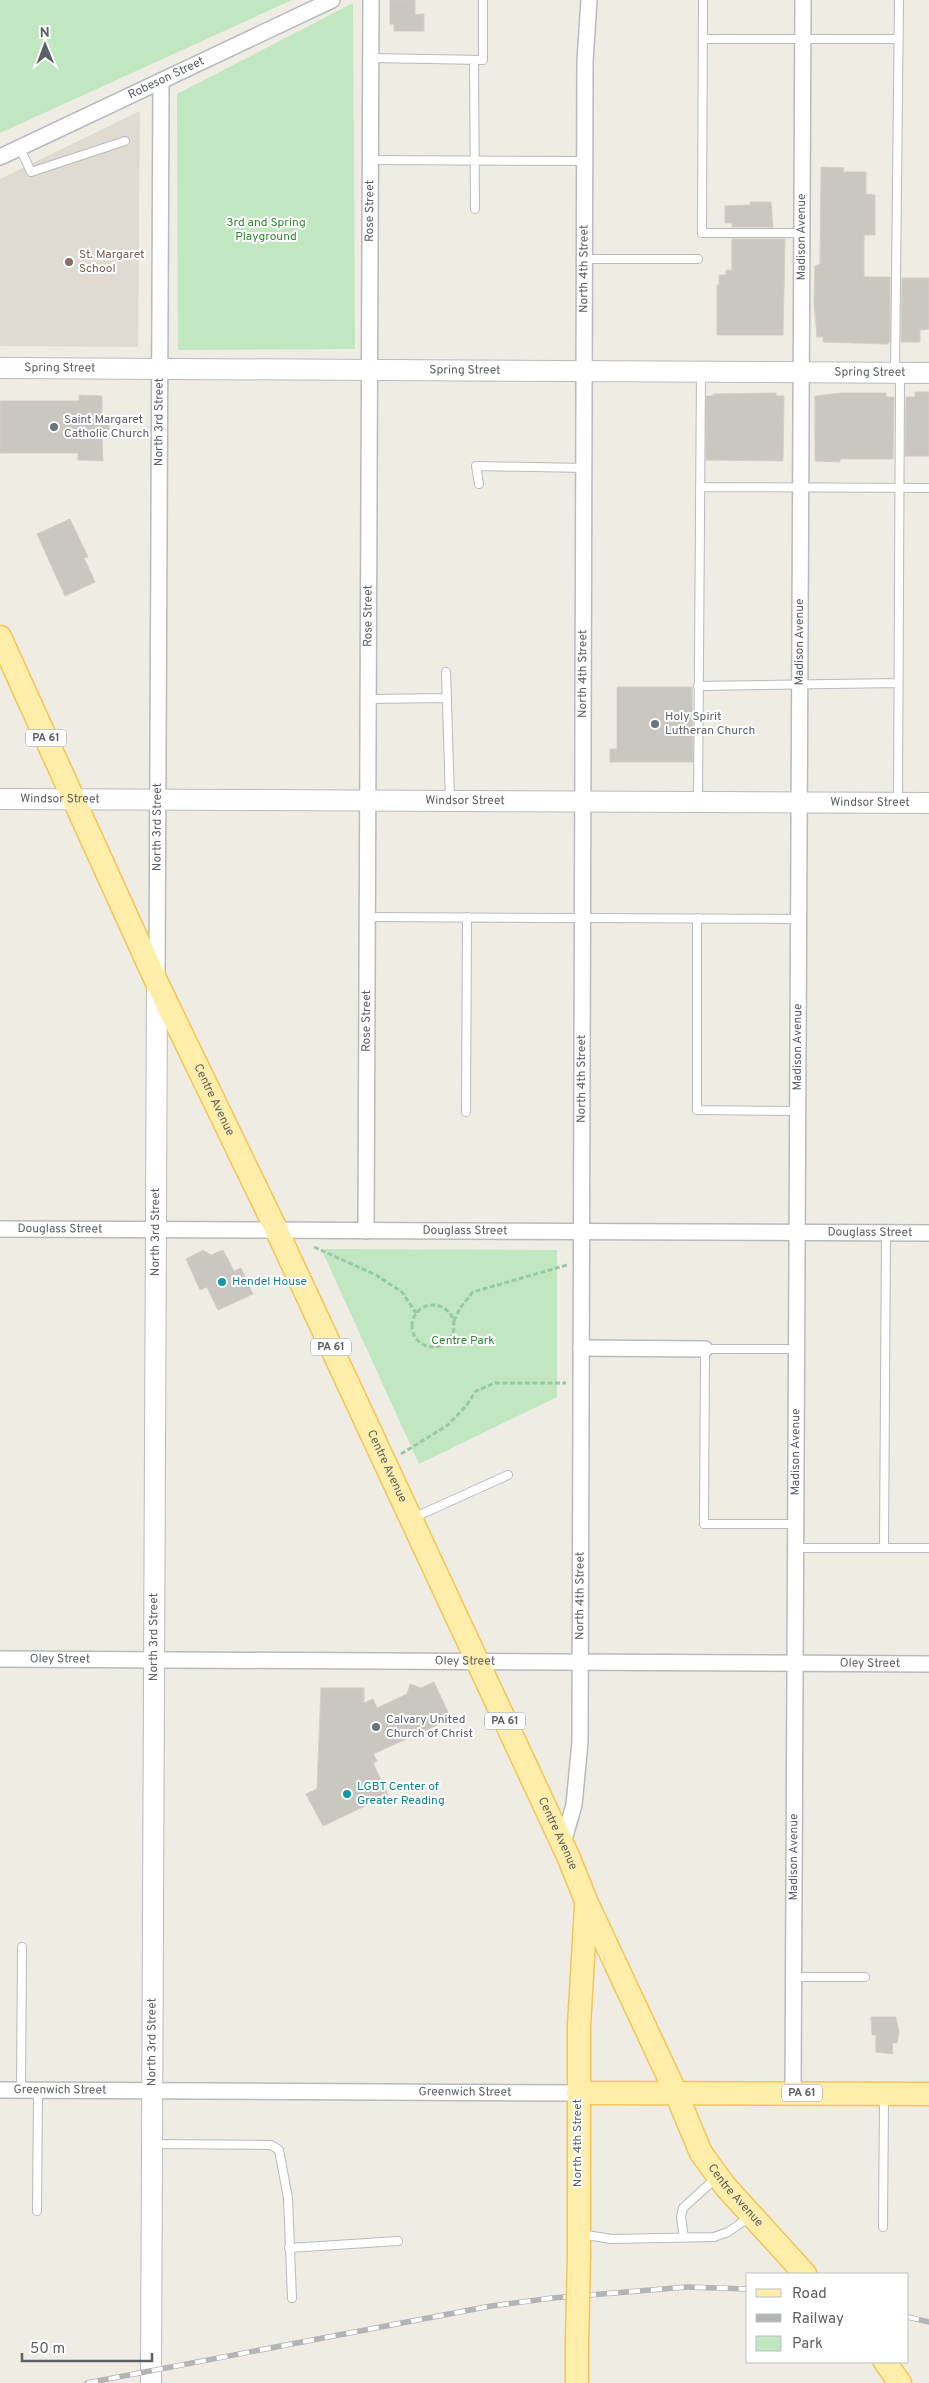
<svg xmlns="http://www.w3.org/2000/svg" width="929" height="2383" font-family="Overpass,sans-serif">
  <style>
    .education { fill: #dfdbd2 }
    .green { fill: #c1e7c0 }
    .building { fill: #cac7c1; stroke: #d4cec2 }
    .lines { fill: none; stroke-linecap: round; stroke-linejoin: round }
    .lane-casing { stroke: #b7babe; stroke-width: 10 }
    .street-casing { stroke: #b7babe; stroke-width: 18 }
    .secondary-casing { stroke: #b7bbc0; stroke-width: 22 }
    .primary-casing { stroke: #f5c456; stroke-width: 25 }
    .path { stroke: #98c9a5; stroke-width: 3; stroke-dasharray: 5 2.5; stroke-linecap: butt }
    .lane { stroke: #fff; stroke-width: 8 }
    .street { stroke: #fff; stroke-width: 15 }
    .secondary { stroke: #fff; stroke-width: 20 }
    .primary { stroke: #ffeea9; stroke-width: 22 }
    .rail-casing { stroke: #b3b4b5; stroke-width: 5.5 }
    .rail { stroke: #fff; stroke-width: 4; stroke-dasharray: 11; stroke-linecap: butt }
    .primary-bridge-casing { stroke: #f5c456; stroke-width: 25; stroke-linecap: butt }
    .primary-bridge { stroke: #ffeea9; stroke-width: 22 }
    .education-dot { fill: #8d6e63; stroke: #fff; stroke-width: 2 }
    .worship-dot { fill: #6b7280; stroke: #fff; stroke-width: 2 }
    .culture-dot { fill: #0f9aa8; stroke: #fff; stroke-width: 2 }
    .labels { text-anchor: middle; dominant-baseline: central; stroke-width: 4; stroke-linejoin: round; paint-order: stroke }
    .shield { fill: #fff; stroke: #8d9093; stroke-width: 1 }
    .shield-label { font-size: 11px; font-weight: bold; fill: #5c6065 }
    .street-label { font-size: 12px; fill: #5c6065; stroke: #fff }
    .park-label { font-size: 12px; fill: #328634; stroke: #fff }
    .education-label { font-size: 12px; fill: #785e54; stroke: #fff; text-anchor: start }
    .worship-label { font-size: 12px; fill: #5b616d; stroke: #fff; text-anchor: start }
    .culture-label { font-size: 12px; fill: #0d838f; stroke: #fff; text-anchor: start }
  </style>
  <rect width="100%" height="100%" fill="#efece4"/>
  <path class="education" d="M140,111L138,347L0,346V179Z"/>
  <path class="green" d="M0,0H292L0,133Z
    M353,3L355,349L178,350L177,94Z
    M325,1249L557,1250V1397L419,1464L323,1253Z"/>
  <path class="building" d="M390,0H415V15L424,14V31H394V24H390Z
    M821,167L844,168L843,172H866V194L875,195V235H864V277H890V342L887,344L823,342V337H817L814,301L815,266L820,264Z
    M750,202H771L773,227H732V223H725V206L750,205Z
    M732,239H785L783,335H717V285H719V275H726V270H732Z
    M902,278H929V329L920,330V342H901Z
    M915,392H929V456H905L906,397H915Z
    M776,393V396H784L783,461L706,460V396H713V394Z
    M841,393H886V397H894L893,459H840V462L815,461V396Z
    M79,395L102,396V415L109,425V429L102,438L103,461L78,460V453H0V401H79Z
    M70,519L88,557L84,558L95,582L65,596L37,534Z
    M617,687H692L693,762H610V749H617Z
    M203,1250L211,1255L223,1250L234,1271L241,1268L253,1294L218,1310L207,1287L200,1290L186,1259Z
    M434,1682L451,1719L373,1754L377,1761L373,1763L388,1795L323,1826L306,1794L317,1789L321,1688H364V1703L373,1699L377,1708L407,1694L410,1684L421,1688Z
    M871,2017H896L899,2032L897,2043H892L893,2054L876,2052V2035H872Z"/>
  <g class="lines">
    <g class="lane-casing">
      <path id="lane" d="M703,0L702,233H802
        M703,39H898
        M371,58L483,60V0
        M474,60L475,209
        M20,148L31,172L125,141
        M371,160L585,161
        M585,259H698
        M895,373L899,0
        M479,484L476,466L584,468
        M700,487L929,488
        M446,672L450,799
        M698,686L898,683
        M368,699L447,698
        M898,801L900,373
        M698,802L701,372
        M367,917L799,919
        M697,918V1110L797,1111
        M466,1112L467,917
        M413,1518L508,1475
        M795,1524H704L705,1349H796
        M795,1548H929
        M884,1548L886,1232
        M794,1977H865
        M21,2090L22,1947
        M153,2144L271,2145L279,2150L288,2198L292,2298
        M37,2211L38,2090
        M883,2227L884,2096
        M581,2234L611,2239L714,2237L728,2232L751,2216
        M684,2238L681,2217L683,2208L716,2178
        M289,2248L398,2241"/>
    </g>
    <g class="street-casing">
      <g id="street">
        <path id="s1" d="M0,157L332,0"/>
        <path id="s2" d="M157,976L161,81"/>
        <path id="s3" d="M0,1229L929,1233"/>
        <path id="s4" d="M366,1231L371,0"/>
        <path d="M581,1348L705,1349"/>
        <path id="s5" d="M0,1659L929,1664"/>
        <path id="s6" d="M563,1843L574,1805L580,1742L585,61L589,0"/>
        <path id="s7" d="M0,2090L578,2093"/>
        <path id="s8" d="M793,2093L803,0"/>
      </g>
    </g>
    <g class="secondary-casing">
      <g id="secondary">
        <path id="s9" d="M0,368L929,373"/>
        <path id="s10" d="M0,799L929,803"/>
        <path id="s11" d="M151,2383L157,983"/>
      </g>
    </g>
    <g class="primary-casing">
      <g id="primary">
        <path id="s12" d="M0,637L157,983L277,1231L568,1856L587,1903L676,2093L701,2153L725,2186L805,2274"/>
        <path d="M578,2093L929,2094"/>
        <path d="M579,2255V2026L586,1907"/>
        <path d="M885,2362L900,2383"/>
        <path d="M577,2383V2343"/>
      </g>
    </g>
    <path class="path" d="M314,1247L376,1275L402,1292L416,1313
      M412 1326a21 21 0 1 1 42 0a21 21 0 1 1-42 0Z
      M454,1321L460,1308L473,1292L567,1265
      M401,1454L448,1425L466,1406L476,1391L495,1383H566"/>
    <use href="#lane" class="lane"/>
    <use href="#street" class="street"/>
    <use href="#secondary" class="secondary"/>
    <use href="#primary" class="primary"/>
    <g class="rail-casing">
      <path id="rail" d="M908,2317L929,2322
        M87,2383L491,2306L553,2298L687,2287L748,2289"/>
    </g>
    <use href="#rail" class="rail"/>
    <g class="primary-bridge-casing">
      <path id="primary-bridge" d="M577,2343L579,2255"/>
    </g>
    <use href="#primary-bridge" class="primary-bridge"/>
  </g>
  <circle class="education-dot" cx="69" cy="262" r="5"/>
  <g class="worship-dot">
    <circle cx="54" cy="427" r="5"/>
    <circle cx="655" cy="724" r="5"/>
    <circle cx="376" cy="1727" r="5"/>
  </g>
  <g class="culture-dot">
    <circle cx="222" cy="1282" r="5"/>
    <circle cx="347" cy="1794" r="5"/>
  </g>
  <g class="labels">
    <g class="shield">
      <rect x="26" y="729.5" width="40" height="17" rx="4"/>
      <rect x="311" y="1338.5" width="40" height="17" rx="4"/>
      <rect x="485" y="1712.5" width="40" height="17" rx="4"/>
      <rect x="782" y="2084.5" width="40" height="17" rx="4"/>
    </g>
    <g class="shield-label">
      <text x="46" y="738">PA 61</text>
      <text x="331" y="1347">PA 61</text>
      <text x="505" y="1721">PA 61</text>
      <text x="802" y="2093">PA 61</text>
    </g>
    <g class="street-label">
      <text stroke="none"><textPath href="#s1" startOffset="184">Robeson Street</textPath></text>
      <text stroke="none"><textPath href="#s4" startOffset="1020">Rose Street</textPath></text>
      <text stroke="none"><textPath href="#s8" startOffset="1856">Madison Avenue</textPath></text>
      <text stroke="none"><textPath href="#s6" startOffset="1576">North 4th Street</textPath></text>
      <text stroke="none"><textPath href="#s9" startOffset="60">Spring Street</textPath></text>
      <text stroke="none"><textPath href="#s9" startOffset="465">Spring Street</textPath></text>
      <text stroke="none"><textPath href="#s9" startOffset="870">Spring Street</textPath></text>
      <text stroke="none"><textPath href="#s2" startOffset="554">North 3rd Street</textPath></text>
      <text stroke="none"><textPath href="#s4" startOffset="615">Rose Street</textPath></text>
      <text stroke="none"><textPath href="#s8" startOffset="1451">Madison Avenue</textPath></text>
      <text stroke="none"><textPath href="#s6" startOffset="1171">North 4th Street</textPath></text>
      <text stroke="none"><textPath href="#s10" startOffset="60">Windsor Street</textPath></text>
      <text stroke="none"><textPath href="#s10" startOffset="465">Windsor Street</textPath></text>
      <text stroke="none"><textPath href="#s10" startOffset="870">Windsor Street</textPath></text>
      <text stroke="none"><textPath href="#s2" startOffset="149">North 3rd Street</textPath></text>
      <text stroke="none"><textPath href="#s4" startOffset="210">Rose Street</textPath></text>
      <text stroke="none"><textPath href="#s8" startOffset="1046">Madison Avenue</textPath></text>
      <text stroke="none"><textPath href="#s6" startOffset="766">North 4th Street</textPath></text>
      <text stroke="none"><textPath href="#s12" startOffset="510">Centre Avenue</textPath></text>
      <text stroke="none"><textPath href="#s3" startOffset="60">Douglass Street</textPath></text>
      <text stroke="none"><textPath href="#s3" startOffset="465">Douglass Street</textPath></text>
      <text stroke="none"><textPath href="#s11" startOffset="1151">North 3rd Street</textPath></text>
      <text stroke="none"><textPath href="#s3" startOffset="870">Douglass Street</textPath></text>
      <text stroke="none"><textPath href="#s8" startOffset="641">Madison Avenue</textPath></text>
      <text stroke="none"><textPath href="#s12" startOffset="915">Centre Avenue</textPath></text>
      <text stroke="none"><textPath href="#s6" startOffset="249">North 4th Street</textPath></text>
      <text stroke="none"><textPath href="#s11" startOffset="746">North 3rd Street</textPath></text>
      <text stroke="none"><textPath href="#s5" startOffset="60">Oley Street</textPath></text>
      <text stroke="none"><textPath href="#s5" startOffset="465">Oley Street</textPath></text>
      <text stroke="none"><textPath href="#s5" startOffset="870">Oley Street</textPath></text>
      <text stroke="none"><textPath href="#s12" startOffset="1320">Centre Avenue</textPath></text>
      <text stroke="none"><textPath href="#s8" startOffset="236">Madison Avenue</textPath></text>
      <text stroke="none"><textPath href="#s11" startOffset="341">North 3rd Street</textPath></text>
      <text stroke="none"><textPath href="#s7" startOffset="60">Greenwich Street</textPath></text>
      <text stroke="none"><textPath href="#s7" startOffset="465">Greenwich Street</textPath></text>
      <text transform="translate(578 2143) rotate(-90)">North 4th Street</text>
      <text stroke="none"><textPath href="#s12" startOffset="1725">Centre Avenue</textPath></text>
    </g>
    <g class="park-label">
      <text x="266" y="223">3rd and Spring<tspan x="266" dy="14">Playground</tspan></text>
      <text x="463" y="1341">Centre Park</text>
    </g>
    <g class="education-label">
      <text x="79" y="255">St. Margaret<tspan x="79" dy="14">School</tspan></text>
    </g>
    <g class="worship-label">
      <text x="64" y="420">Saint Margaret<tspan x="64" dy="14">Catholic Church</tspan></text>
      <text x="665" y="717">Holy Spirit<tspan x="665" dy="14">Lutheran Church</tspan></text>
      <text x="386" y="1720">Calvary United<tspan x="386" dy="14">Church of Christ</tspan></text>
    </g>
    <g class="culture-label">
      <text x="232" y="1282">Hendel House</text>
      <text x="357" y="1787">LGBT Center of<tspan x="357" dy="14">Greater Reading</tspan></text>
    </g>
  </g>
  <rect x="746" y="2273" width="162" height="90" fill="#ffffff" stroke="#bebfc1"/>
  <rect x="756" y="2289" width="25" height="8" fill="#ffeea9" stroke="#bebfc1"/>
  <text x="792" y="2298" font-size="15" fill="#5c6065">Road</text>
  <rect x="756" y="2314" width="25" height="8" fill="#b3b4b5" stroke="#bebfc1"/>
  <text x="792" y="2323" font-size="15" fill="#5c6065">Railway</text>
  <rect x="756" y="2336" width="25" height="15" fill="#c1e7c0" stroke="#bebfc1"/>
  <text x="792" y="2348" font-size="15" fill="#5c6065">Park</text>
  <g transform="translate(45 45) rotate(359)" stroke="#ffffff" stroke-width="4" paint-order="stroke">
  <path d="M0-4L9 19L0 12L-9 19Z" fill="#5c6065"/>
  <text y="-8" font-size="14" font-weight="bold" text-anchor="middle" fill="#5c6065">N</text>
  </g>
  <path d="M22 2353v8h130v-8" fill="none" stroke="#5c6065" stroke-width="2.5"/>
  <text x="30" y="2353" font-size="15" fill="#5c6065" stroke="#ffffff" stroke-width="4" paint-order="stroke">50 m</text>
</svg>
